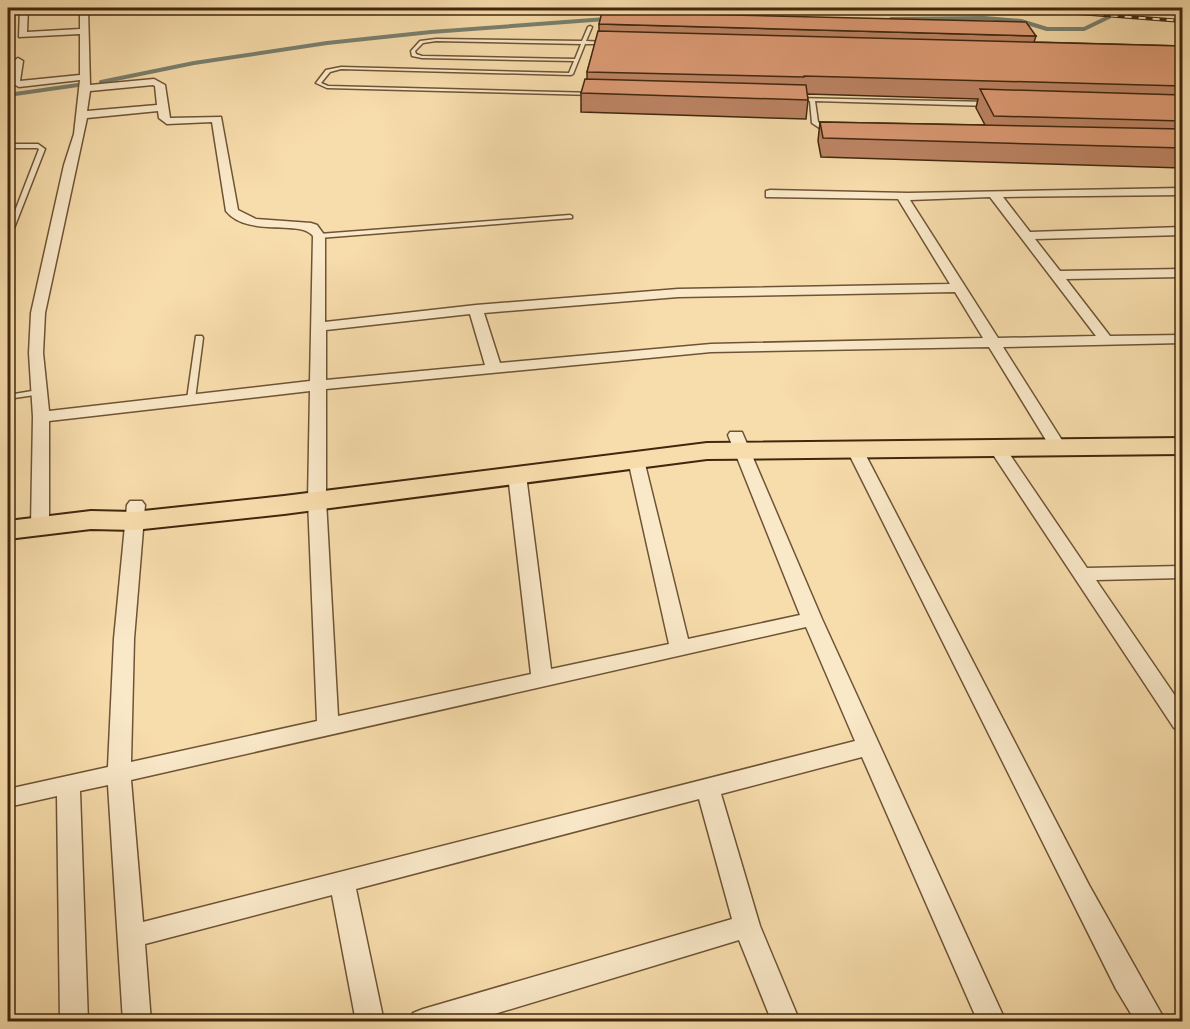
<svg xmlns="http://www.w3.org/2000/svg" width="1190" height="1029" font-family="'Libre Caslon Text',serif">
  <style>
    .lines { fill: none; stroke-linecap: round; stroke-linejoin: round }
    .stream { stroke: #798070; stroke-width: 4 }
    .lane-casing { stroke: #6e5436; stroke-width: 3 }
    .street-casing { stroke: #6e5436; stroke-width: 3 }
    .primary-casing { stroke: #40270e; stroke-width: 4 }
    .lane { fill: #fae9c9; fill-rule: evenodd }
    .street { fill: #fae9c9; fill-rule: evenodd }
    .primary { fill: #f8ddac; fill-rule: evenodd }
    .rail-casing { stroke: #40270e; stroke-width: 4 }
    .rail { stroke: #fae9c9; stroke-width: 2; stroke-dasharray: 7; stroke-linecap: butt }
    .wall { fill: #bd8464; stroke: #40270e; stroke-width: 1.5 }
    .building { fill: #dc9a74; stroke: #40270e; stroke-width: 1.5 }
  </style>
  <rect width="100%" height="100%" fill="#f8ddac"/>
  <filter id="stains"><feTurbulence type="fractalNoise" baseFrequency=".00333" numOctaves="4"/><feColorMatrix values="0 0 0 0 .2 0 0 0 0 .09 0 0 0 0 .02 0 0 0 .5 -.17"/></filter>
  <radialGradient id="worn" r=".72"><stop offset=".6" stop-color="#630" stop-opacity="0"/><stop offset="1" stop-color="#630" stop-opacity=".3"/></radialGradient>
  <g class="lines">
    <path class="stream" d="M891,22V19L984,18L1021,21L1047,29H1084L1109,17
      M101,82L194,63L327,43L431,32L606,19
      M8,95L78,85"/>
    <g class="lane-casing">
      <path id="lane" d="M590,26L592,27L586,41L606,42L608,43L606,44H585L573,74L571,75L341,69L330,72L321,83L328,86L596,93V94L594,95L327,88L316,83L326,70L341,67L569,73L574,61L422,58L412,56L411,51L420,41L436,39L582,41L588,27ZM436,41L581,44L575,59L422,56L416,54L415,51L423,43Z
        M794,98L990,102L993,104L990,106L815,101L818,122L832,132V134L830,135L812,123L810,101L796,100H794Z
        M8,144H38L45,149L11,236L8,238V229L39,149L37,148H8Z
        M570,215L572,216V218L319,238L316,236L319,234Z
        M196,336H202L203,338L195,399L191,401L187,399Z
        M38,390H41L42,392L41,394L8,399V395Z"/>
    </g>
    <g class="street-casing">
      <path id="street" d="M20,8H28L27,32L80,29V8H88L90,85L154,79L165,85L170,118L221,117L238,210L256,219L311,223L317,225L325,236V322L476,305L678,289L950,284L898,199L766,197V191L770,190L908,193L1182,188V195L1003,197L1030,232L1182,227V235L1035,239L1060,271L1182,269V277L1066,279L1110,336L1182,335V343L1003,347L1065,445L1057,450L1049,445L989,347L711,352L326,389V500L338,716L531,674L508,475L511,471H523L526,475L551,669L669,644L628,460L630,456H642L644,460L688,639L800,615L728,435L730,432H742L822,619L1006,1022H978L862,757L721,794L760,926L800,1022H772L739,940L468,1022H409L413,1013L423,1009L732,919L699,799L356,889L384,1022H356L332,895L145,944L151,1022H123L108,785L80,791L88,1022H60L57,796L8,807V789L108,767L114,639L127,505L130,501H142L145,505L134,639L131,762L317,721L308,500L310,391L49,421V526L46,530H34L31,526L33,417L29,353L31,313L64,165L74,134L80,80L19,87L10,82L13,61L18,58L23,61L20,81L80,75V34L19,37ZM153,85L155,86L157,105L87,111L90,91ZM158,111L159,118L167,124L212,122L226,211C248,238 300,219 313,236L310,381L49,411L43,353L45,313L87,118ZM990,197L1096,336L998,338L910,200ZM955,292L983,338L711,344L500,363L484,313L678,297ZM470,314L485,365L326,380V330ZM806,627L855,741L143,922L131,780Z
        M996,442L1002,443L1087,568L1182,566V578L1096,580L1182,706V730L1174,728L988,447Z
        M854,443L862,448L1089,885L1166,1022H1136L1116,989L846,448Z"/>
    </g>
    <g class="primary-casing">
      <path id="primary" d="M1182,438V454L707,459L284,514L134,530L91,529L8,539V521L91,511L134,512L284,496L707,443Z"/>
    </g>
    <use href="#lane" class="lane"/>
    <use href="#street" class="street"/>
    <use href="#primary" class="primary"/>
    <g class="rail-casing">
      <path id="rail" d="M1013,8L1182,21"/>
    </g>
    <use href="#rail" class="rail"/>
  </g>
  <path class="wall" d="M599,24L1036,36L1034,42L1182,46V168L821,157L818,141L820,122L985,125L976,108L978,99L807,94L808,100L806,119L581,112V93L587,79V72L599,31Z"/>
  <path class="building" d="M602,12L1026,22L1036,36L599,24Z
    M598,31L1182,46V86L804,76V77L587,72Z
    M585,79L806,85L808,100L581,93Z
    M980,89L1182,95V121L994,116Z
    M820,122L1182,129V148L823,138Z"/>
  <rect width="1190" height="1029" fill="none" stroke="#f8ddac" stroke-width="30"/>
  <rect x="9" y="9" width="1172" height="1011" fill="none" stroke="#40270e" stroke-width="3"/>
  <rect x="15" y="15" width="1160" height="999" fill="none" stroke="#40270e" stroke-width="1.5"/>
  <rect width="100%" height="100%" filter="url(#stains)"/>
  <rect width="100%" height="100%" fill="url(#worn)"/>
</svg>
